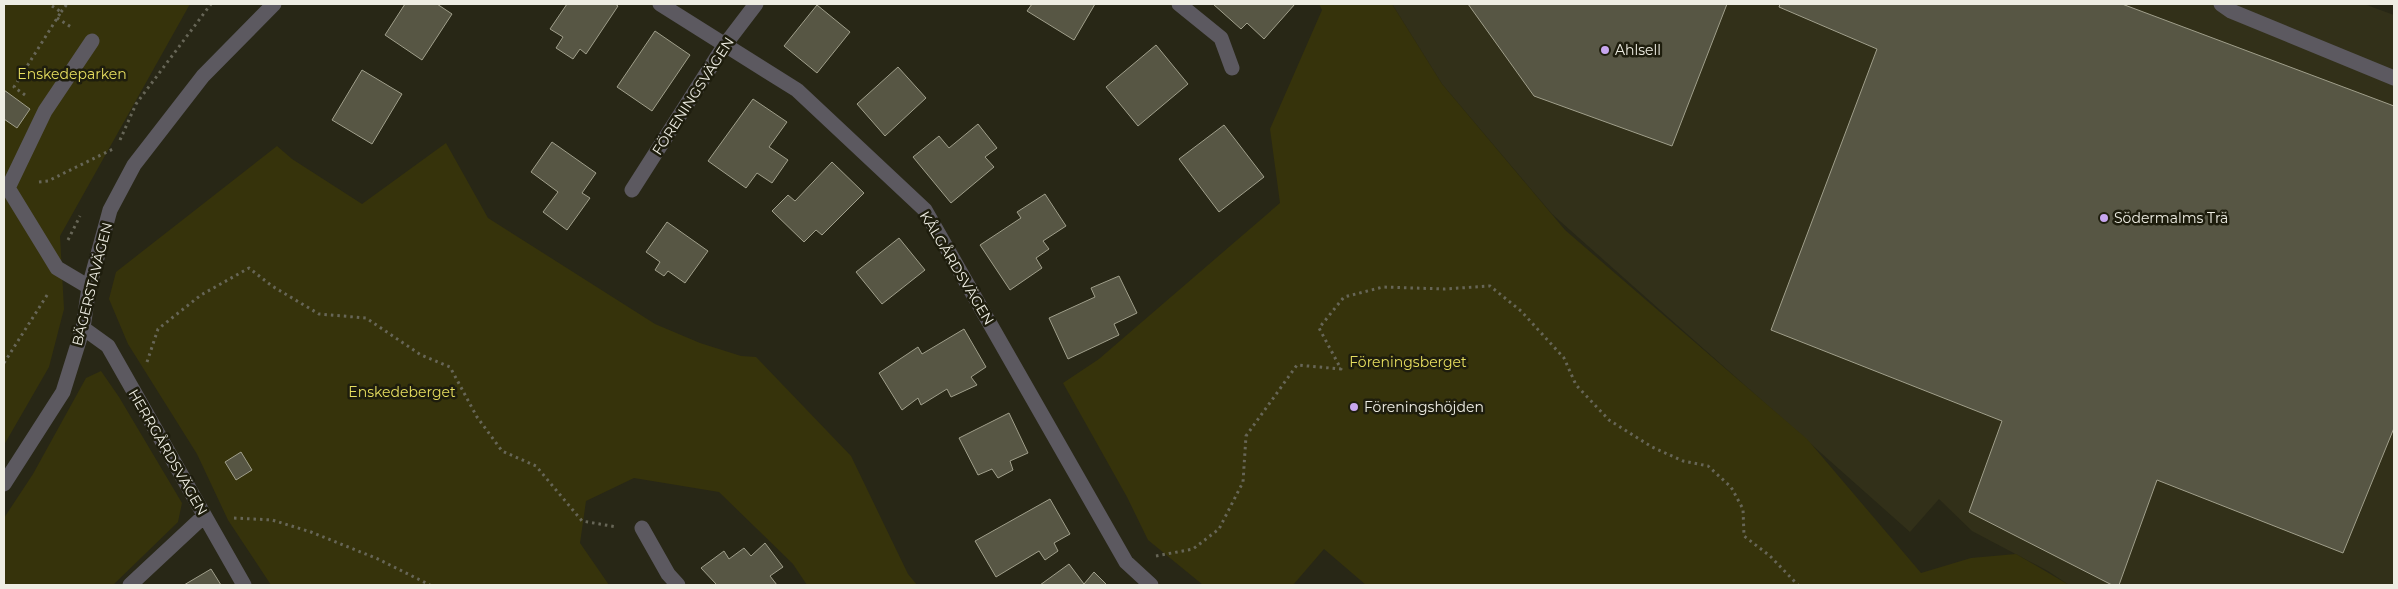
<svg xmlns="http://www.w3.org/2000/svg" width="2398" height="589" font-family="Montserrat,sans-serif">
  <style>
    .built { fill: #323019 }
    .green { fill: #36330b }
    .building { fill: #575644; stroke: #a09f8b }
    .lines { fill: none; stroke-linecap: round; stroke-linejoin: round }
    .path { stroke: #676657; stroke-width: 3; stroke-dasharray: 2.5 4; stroke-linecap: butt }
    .minor { stroke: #5c5960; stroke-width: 15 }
    .poi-dot { fill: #c7a6ef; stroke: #1e1d0d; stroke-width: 2 }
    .labels { text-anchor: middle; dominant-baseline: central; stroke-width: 5; stroke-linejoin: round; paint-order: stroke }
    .poi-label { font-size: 14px; fill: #eeede3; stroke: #1e1d0d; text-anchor: start }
    .park-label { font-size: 14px; fill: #e7de5f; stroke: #1e1d0d }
    .street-label { font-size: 14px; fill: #eeede3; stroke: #1e1d0d }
  </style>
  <rect width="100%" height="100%" fill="#282716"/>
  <path class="built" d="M1392,4H2364L2394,15V585H2069L2048,571L1972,531L1939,499L1910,532L1552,214L1442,84Z"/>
  <path class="green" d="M4,4H190L60,236L64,309L49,367L4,445Z
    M1319,4H1392L1442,84L1565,230L1807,439L1921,573L1971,558L2016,554L2069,585H1366L1324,549L1293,585H1203L1148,540L1127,497L1063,383L1099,359L1280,203L1270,129L1322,10Z
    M446,143L488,218L655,324L700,343L741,356L756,357L851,456L908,574L917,585H807L793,564L719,492L634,478L586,501L580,543L609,585H271L228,520L197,454L128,344L109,299L116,272L277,146L292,159L362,204Z
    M101,371L119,397L182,503L178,522L113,585H4V518L33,474L86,378Z"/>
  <path class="building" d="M405,4H437L452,14L422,60L385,35Z
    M567,4H615L618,6L586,54L580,49L573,59L556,48L563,37L550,29Z
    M1032,4H1095L1074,40L1027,11Z
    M1213,4H1295L1264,39L1247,23L1241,29Z
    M1468,4H1727L1672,146L1534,96Z
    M1780,4H2122L2394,106V428L2343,553L2157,480L2119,585H2112L1969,512L2002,421L1771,330L1877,49L1779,7Z
    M817,5L850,32L817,73L784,46Z
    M655,31L690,55L652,111L617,87Z
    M1156,45L1188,84L1138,126L1106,87Z
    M898,67L926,98L885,136L857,104Z
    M362,70L402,94L372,144L332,120Z
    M4,90L30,109L17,128L4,119Z
    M753,99L787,122L769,147L788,160L772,183L757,173L746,188L708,161Z
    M978,124L997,148L985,157L994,167L951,203L913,157L939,136L949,148Z
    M1224,125L1264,177L1219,212L1179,159Z
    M552,142L596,173L582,193L590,198L567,230L543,212L558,192L531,172Z
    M832,162L864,193L822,235L816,230L804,242L772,211L788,195L795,201Z
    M1045,194L1066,226L1043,241L1049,249L1036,258L1042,268L1010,290L980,245L1021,218L1017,212Z
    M667,222L708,251L685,283L668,271L664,276L655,270L660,262L646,252Z
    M899,238L925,270L882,304L856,272Z
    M1119,276L1137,313L1114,324L1119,335L1068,359L1049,318L1095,297L1091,288Z
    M964,329L986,367L971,377L977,385L951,397L947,389L921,405L918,398L902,410L879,373L918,347L922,354Z
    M1009,413L1028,453L1010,461L1013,470L998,478L992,469L978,475L959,438Z
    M241,452L252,470L236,480L225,462Z
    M1050,499L1070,534L1054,543L1058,551L1045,560L1039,551L996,577L975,541Z
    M765,543L783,567L770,576L777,585H714L716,584L701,568L724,551L729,559L744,548L751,556Z
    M1069,564L1084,584L1082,585H1040Z
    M211,569L221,585H184Z
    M1094,572L1107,585H1082L1084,584Z"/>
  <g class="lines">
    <path class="path" d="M61,12L67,4
      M57,18L71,27
      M25,95L14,87L61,12L49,4
      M120,140L136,104L211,4
      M39,182L48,181L113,149
      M68,240L80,216
      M147,362L158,329L201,295L249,268L272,286L319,314L366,318L421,355L450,367L477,417L502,451L536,466L582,521L617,527
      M4,363L49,292
      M234,518L272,520L311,532L378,559L430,585
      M1156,556L1193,549L1219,529L1243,482L1246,436L1297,365L1341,369L1319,328L1344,297L1383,287L1444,289L1490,286L1521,311L1564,358L1576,385L1609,420L1652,447L1683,461L1708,466L1731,487L1743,509L1744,536L1770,556L1798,585"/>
    <path class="minor" d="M660,4L797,90L925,210L1126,562L1151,585
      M1179,4L1221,38L1232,68
      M2221,4L2231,11L2394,78
      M632,190L724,46L756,4
      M89,287L57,268L8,188L45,111L92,41
      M83,328L108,346L244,585
      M4,484L63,392L83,328L89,287L110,210L134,165L203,76L274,4
      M642,528L668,574L678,585
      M130,585L204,516"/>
  </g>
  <g class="poi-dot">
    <circle cx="1605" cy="50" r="5"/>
    <circle cx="2104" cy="218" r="5"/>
    <circle cx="1354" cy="407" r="5"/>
  </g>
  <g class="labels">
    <g class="poi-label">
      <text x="1615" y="50">Ahlsell</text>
      <text x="2114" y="218">Södermalms Trä</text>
      <text x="1364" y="407">Föreningshöjden</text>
    </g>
    <g class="park-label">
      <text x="72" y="74">Enskedeparken</text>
      <text x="1408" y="362">Föreningsberget</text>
      <text x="402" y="392">Enskedeberget</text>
    </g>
    <g class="street-label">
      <text transform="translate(693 96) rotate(-57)">FÖRENINGSVÄGEN</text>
      <text transform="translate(957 268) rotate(59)">KÅLGÅRDSVÄGEN</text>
      <text transform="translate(92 284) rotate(-76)">BÄGERSTAVÄGEN</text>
      <text transform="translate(168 452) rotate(60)">HERRGÅRDSVÄGEN</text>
    </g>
  </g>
  <rect width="2398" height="589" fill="none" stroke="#eeede3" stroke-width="10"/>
</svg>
